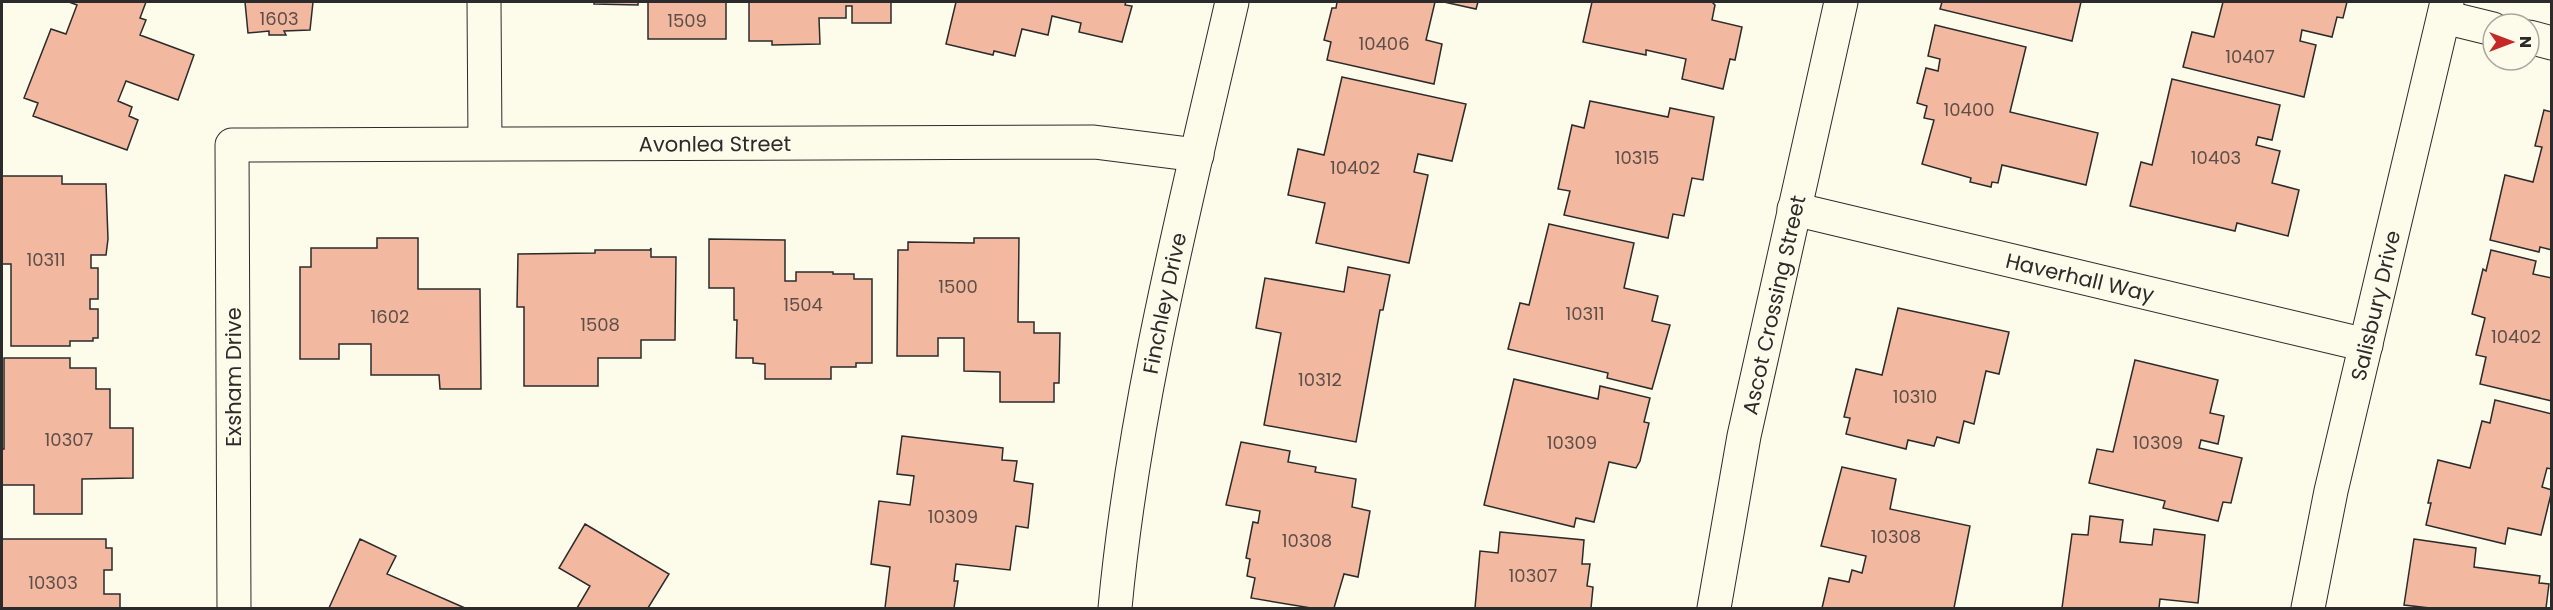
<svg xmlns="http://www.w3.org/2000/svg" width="2553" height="610" font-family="Poppins,sans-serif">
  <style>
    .building { fill: #f2b8a0; stroke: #2b2b2b; stroke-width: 1.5 }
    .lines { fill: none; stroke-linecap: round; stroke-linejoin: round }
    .minor-casing { stroke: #2b2b2b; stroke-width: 35 }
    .minor { stroke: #fdfbea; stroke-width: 33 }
    .labels { text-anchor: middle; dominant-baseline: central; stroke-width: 4.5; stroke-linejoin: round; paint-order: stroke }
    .number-label { font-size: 18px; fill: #5d4e48 }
    .street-label { font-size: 21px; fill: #2b2b2b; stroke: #fdfbea }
  </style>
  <rect width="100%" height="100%" fill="#fdfbea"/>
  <path class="building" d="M69,2H146L140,18L146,20L140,35L194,55L178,100L126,81L118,101L132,107L129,116L138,120L127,150L33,116L38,103L24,98L51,29L66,34L77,5Z
    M245,2H313L310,30L284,31L286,35H269V31L248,33Z
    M594,2H638V5L594,4Z
    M648,2H726V39H648Z
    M749,2H891V23H852V6H846V18H819L820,44L772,45V41H749Z
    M956,2H1126L1125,5L1132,6L1122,42L1079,32L1081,23L1052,16L1048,35L1022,29L1015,56L994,51L993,55L946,44Z
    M1337,2H1435L1426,40L1442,44L1434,84L1327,60L1331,42L1324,40L1332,8H1336Z
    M1444,2H1478L1476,9Z
    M1592,2H1712L1715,5L1712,20L1742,27L1735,60L1730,59L1723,89L1682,79L1686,59L1646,50V55L1583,42Z
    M1942,2H2081L2072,41L1940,9Z
    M2223,2H2347L2343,18L2337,17L2332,37L2302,30L2300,41L2316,45L2304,97L2183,67L2192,32L2214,37Z
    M1935,25L2026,47L2010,112L2098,133L2086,185L2002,165L1998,183L1992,182L1991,187L1970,182L1971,178L1922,164L1934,120L1924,118L1927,106L1917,103L1926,68L1938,71L1940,59L1928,56Z
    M1342,77L1466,104L1452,161L1418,154L1414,172L1428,175L1409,263L1316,243L1325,203L1288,195L1298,149L1324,155Z
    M2172,79L2280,105L2272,140L2258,137L2256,145L2280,151L2272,183L2299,190L2288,236L2237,223L2235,231L2130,206L2141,162L2152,165Z
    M1590,101L1668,117L1670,108L1714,117L1703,180L1692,178L1684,216L1673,214L1668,238L1564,215L1570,191L1558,189L1572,125L1584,128Z
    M2544,110L2552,112V250L2540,247L2539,252L2490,240L2505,175L2533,182L2542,147L2535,146Z
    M2,176H62V184H106L108,239L106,255H91V268H98V299H90V309H98V338H93V341H70V346H11V264H2Z
    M1549,224L1634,243L1624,288L1658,296L1652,321L1670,325L1652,389L1607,378L1608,373L1508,349L1520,303L1529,305Z
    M377,238H418V289H480L481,389H440L439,375H371V344H339V359H300V267H311V248H377Z
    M974,238H1019L1018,322H1034V333H1060L1059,383H1054V402H1000V372L964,371V338H938V356H897L898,250H908V242L974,243Z
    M709,239L785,240V281H796V272H833V274H854V279H872V363H856V367H831V379H765V364L753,363V358H736L737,320H734V288H709Z
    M651,248V257H676L675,340H641V358H598V386H524V307H517L518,254L595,253V250H650Z
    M2491,250L2536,261L2533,274L2552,278V401L2480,384L2486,357L2476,355L2485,318L2472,314L2483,269L2486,271Z
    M1348,267L1390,275L1383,310H1380L1356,442L1264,425L1281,333L1256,328L1265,278L1344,292Z
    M1898,308L2009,332L1999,374L1986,371L1974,424L1964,421L1959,443L1937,437L1934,446L1908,440L1906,449L1846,434L1850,418L1844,417L1856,369L1882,375Z
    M4,358H70V368H96V389H110V428H133V478L82,479V514H34V485H2V449H4Z
    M2135,360L2218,380L2210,413L2224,416L2218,444L2201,440L2199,448L2242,458L2231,503L2223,502L2218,521L2163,508L2165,501L2089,483L2097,449L2113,452Z
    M1514,379L1598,399L1600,386L1650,398L1644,422L1649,423L1640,461L1636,468L1609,462L1594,522L1576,518L1574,527L1484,505Z
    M2495,400L2552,414V469L2547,468L2542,487L2552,490L2541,535L2508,528L2505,544L2426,525L2431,503H2428L2438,460L2470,468L2482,421L2490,423Z
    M902,436L1003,448L1002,460L1017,461L1014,481L1033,484L1028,528L1016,526L1010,570L956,564L954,581H958L954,608H885L890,567L871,564L879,501L910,505L914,476L897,474Z
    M1241,442L1290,451L1288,462L1316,467L1315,472L1356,479L1352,507L1370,511L1358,577L1344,574L1334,608H1311L1251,598L1255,578L1247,576L1250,559L1246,558L1253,522L1258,523L1260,511L1226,505Z
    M1842,467L1896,479L1890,509L1970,526L1954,608H1822L1829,578L1849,582L1852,570L1862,573L1866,556L1821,546Z
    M2090,516L2123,520L2120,542L2152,545L2154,529L2205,535L2198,603L2160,599L2159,608H2062L2072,534L2088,535Z
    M585,524L669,574L648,608H577L590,586L559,568Z
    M1500,532L1584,540L1582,564H1590L1587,586L1593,587L1591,608H1475L1480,551L1498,553Z
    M2,539H106V548H112V570H104V594H120V608H2Z
    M360,539L396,556L387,574L465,608H329Z
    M2414,539L2476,548L2474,567L2540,576L2539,583L2549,584L2546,608H2430L2404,605Z"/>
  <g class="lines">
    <g class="minor-casing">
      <g id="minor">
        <path d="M484,2L485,143"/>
        <path d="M2444,17L2493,29"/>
        <path d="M2529,37L2552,43"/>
        <path id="s1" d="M1794,209L2366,345"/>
        <path id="s2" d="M234,608L232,145L1094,142L1197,155"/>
        <path id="s3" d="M1115,608C1134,404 1186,202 1232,2"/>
        <path id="s4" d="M1714,608L1744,436L1841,2"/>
        <path id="s5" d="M2308,608L2331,491L2447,2"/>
      </g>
    </g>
    <use href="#minor" class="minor"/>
  </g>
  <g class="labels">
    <g class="number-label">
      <text x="279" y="18">1603</text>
      <text x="687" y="20">1509</text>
      <text x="1384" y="43">10406</text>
      <text x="2250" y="56">10407</text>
      <text x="1969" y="109">10400</text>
      <text x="1637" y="157">10315</text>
      <text x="2216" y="157">10403</text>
      <text x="1355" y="167">10402</text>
      <text x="46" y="259">10311</text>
      <text x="958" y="286">1500</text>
      <text x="803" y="304">1504</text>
      <text x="1585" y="313">10311</text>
      <text x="390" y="316">1602</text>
      <text x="600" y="324">1508</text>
      <text x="2516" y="336">10402</text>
      <text x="1320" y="379">10312</text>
      <text x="1915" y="396">10310</text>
      <text x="69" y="439">10307</text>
      <text x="1572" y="442">10309</text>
      <text x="2158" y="442">10309</text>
      <text x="953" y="516">10309</text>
      <text x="1896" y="536">10308</text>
      <text x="1307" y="540">10308</text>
      <text x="1533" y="575">10307</text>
      <text x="53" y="582">10303</text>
    </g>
    <g class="street-label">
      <text stroke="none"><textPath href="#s2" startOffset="946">Avonlea Street</textPath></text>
      <text stroke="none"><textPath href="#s1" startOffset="294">Haverhall Way</textPath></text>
      <text stroke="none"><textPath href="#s3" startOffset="309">Finchley Drive</textPath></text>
      <text stroke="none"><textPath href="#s4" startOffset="309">Ascot Crossing Street</textPath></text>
      <text stroke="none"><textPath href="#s5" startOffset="310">Salisbury Drive</textPath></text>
      <text transform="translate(233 377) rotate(-90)">Exsham Drive</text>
    </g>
  </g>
  <rect width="2553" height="610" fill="none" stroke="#2b2b2b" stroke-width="6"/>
  <g transform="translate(2511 42) rotate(90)"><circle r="28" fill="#fdfbea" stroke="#a9a89e" stroke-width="1.5"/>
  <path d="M0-4.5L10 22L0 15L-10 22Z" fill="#c62828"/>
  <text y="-9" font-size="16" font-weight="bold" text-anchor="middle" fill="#2b2b2b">N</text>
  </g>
</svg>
